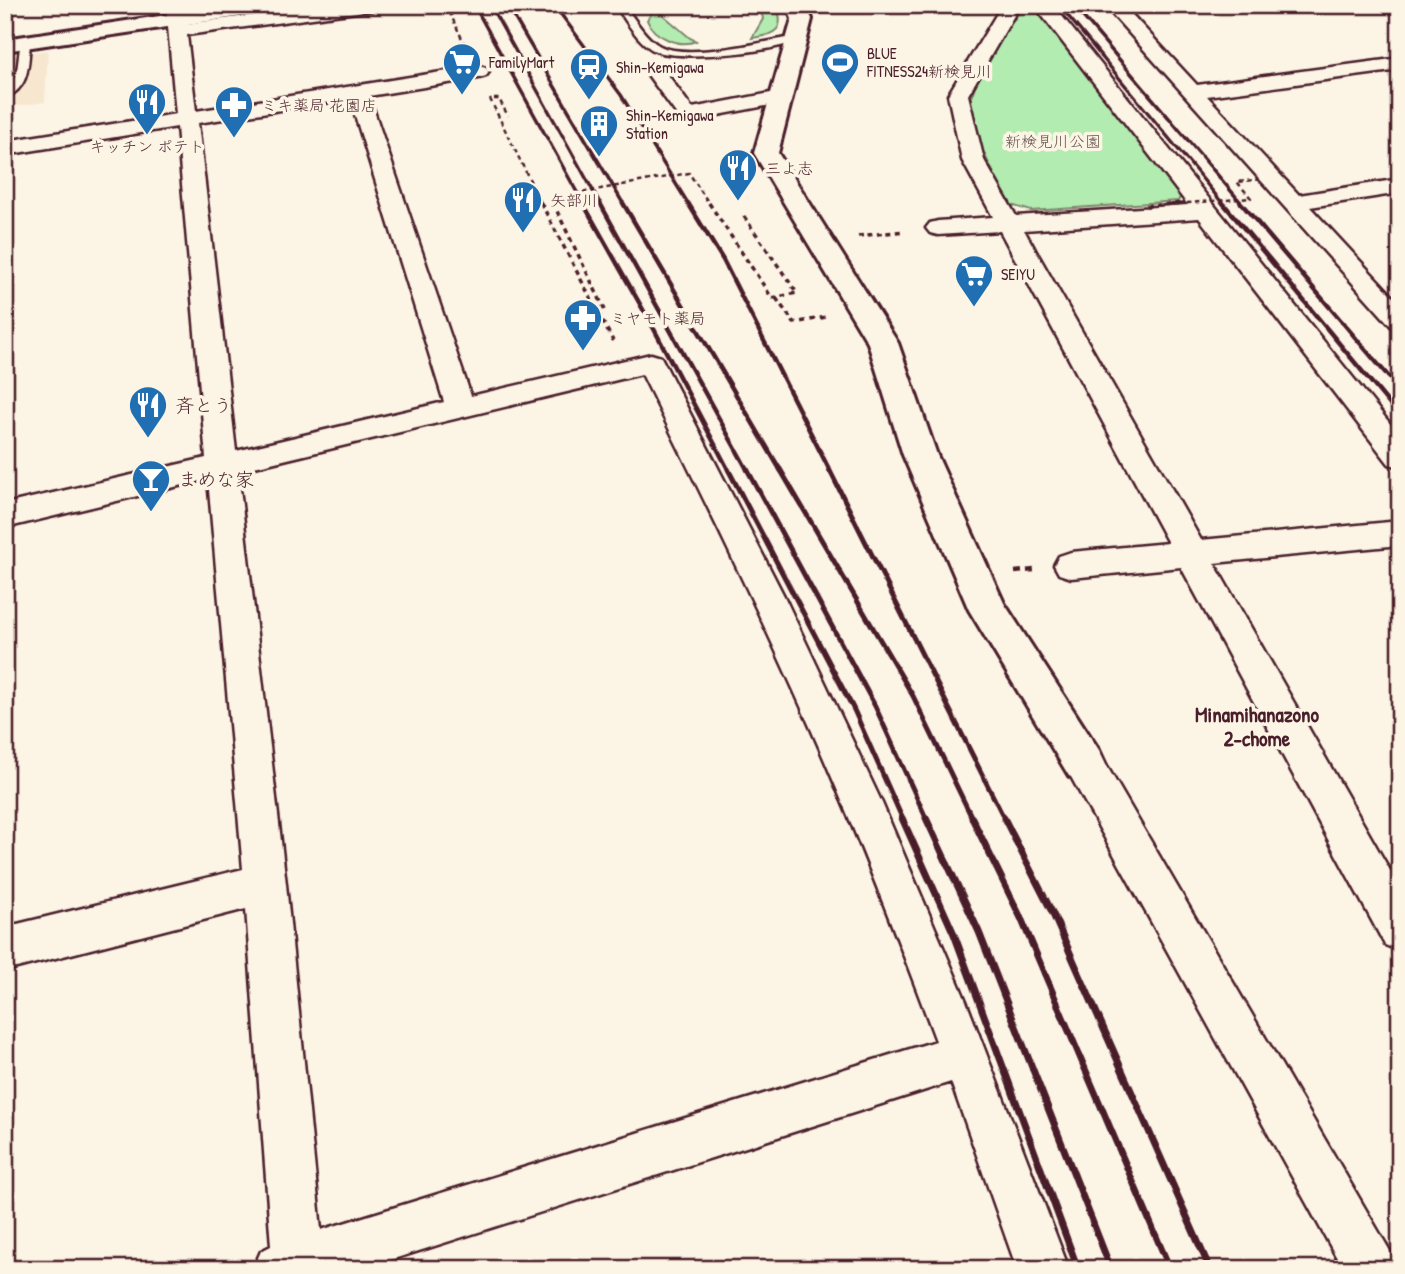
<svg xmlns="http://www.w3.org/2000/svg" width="1405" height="1274" font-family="'Patrick Hand','Klee One',sans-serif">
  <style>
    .built { fill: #f7e7cf }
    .green { fill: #b2ecb0; stroke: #7e866e; stroke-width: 2 }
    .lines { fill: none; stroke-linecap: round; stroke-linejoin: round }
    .service-casing { stroke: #4a1f2b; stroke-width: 5 }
    .minor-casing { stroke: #4a1f2b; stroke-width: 5 }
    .tertiary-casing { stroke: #4a1f2b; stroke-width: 6 }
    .path-far2 { stroke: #4a1f2b; stroke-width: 2.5; stroke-dasharray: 4.5 3.5; stroke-linecap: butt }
    .path-far1 { stroke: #4a1f2b; stroke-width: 3.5; stroke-dasharray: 5 4.5; stroke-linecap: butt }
    .path { stroke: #4a1f2b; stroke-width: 4.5; stroke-dasharray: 7 5; stroke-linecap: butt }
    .service { fill: #fcf5e5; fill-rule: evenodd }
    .minor { fill: #fcf5e5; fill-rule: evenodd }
    .tertiary { fill: #fcf5e5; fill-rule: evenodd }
    .rail-far3 { stroke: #4a1f2b; stroke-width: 3.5 }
    .rail-far2 { stroke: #4a1f2b; stroke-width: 4.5 }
    .rail-far1 { stroke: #4a1f2b; stroke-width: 5 }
    .rail { stroke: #4a1f2b; stroke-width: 7 }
    .path-bridge-far1 { stroke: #4a1f2b; stroke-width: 2.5; stroke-dasharray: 4.5 3.5; stroke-linecap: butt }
    .path-bridge { stroke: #4a1f2b; stroke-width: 3.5; stroke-dasharray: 5 4.5; stroke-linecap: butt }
    .labels { text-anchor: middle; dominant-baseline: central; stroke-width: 7; stroke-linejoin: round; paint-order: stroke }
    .far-poi-label { font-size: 16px; fill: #4a1f2b; stroke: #fcf5e5; text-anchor: start }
    .far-park-label { font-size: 16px; fill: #64524c; stroke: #fcf5e5 }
    .poi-label { font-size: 19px; fill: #4a1f2b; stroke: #fcf5e5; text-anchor: start }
    .neighbourhood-label { font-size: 21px; font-weight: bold; fill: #4a1f2b; stroke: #fcf5e5 }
  </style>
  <rect width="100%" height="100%" fill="#fcf5e5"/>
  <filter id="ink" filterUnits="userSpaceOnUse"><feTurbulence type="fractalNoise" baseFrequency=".0143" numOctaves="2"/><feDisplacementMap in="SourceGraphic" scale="14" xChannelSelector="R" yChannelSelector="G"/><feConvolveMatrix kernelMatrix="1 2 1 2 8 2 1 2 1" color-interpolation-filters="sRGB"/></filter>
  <g filter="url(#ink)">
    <path class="built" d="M48,50L45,102L5,108V57Z"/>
    <path class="green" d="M760,5H776C786,29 776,35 752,38L763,19Z
      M1023,6H1033L1182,194L1178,201L1031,211L1011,205C996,177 965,127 972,95C978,71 1009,28 1023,6Z
      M655,8L690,38L696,41C680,48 653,37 647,20Z"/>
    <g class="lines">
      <g class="service-casing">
        <path id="service" d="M615,5H624C635,19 645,38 660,46C687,60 765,42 796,36L801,39C780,52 675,62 653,50C637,41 626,20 615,5Z
          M22,40L30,42C28,65 30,88 5,98V90C22,77 16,58 22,40Z"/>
      </g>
      <g class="minor-casing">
        <path id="minor" d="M166,5H184L186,24L329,5H381L372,10L187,35L196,111L479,66L486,68L489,72L486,76L479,78L369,96L471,396L651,354L661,357L784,596L882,803L966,1001L1069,1269H1017L951,1082L362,1269H253L261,1251L271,1246L246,909L5,971V927L243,869L208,479L5,528V504L206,458L177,127L5,155V141L176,114ZM350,99L444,402L236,451L198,123ZM642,374C694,479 746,584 794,691C846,805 892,923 936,1041L321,1230L286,884L238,471Z
          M1002,5H1020L968,95L984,160L1016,216L1188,205L1034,5H1053L1400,436V467L1389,464L1199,218L1024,230L1201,540L1400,521V545L1214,563L1400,888V951L1385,945L1181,567L1071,578L1059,574L1054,565L1059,556L1071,552L1168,543L1000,231L938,235L930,233L926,228L930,223L938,221L993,217L962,160L948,95Z
          M1104,5H1123L1197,85L1400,58V70L1207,96L1299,195L1400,179V193L1310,207L1400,304V328L1391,326Z
          M658,69L665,71L692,108L781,91L788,93L791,97L788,101L781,103L687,121L680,119L648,75L651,71Z
          M1084,746L1098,751L1390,1251L1398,1269H1343L1070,775L1065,763L1070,751Z"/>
      </g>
      <g class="tertiary-casing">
        <path id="tertiary" d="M234,5H286L276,11L5,51V39Z
          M786,5H806L812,19L778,153L898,343L937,455L1004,603L1099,750L1105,763L1099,776L1084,782L1069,776L969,610L903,455L868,343L754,153L792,19Z"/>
      </g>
      <path class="path-far2" d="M446,5L466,47
        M490,99L542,205
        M494,99H499L508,116"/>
      <path class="path-far1" d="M541,203L613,341
        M858,236L905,231
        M776,298L794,323L826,317"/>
      <path class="path" d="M1015,572L1035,570"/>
      <use href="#service" class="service"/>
      <use href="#minor" class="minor"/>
      <use href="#tertiary" class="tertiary"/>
      <path class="rail-far3" d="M474,5L584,205
        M490,5L601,205
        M507,5L624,205
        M554,5L621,95L689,205
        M1059,5L1224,205
        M1073,5L1243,205"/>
      <path class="rail-far2" d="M583,203L654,329L729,471
        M600,203L748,471
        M623,203L781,471
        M688,203L723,260L830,471
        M1223,203L1400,417
        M1241,203L1400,390"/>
      <path class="rail-far1" d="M728,469L854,710L903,820
        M747,469L875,706L927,820
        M780,469L913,696L973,820
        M829,469L1005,820"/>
      <path class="rail" d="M902,818L954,934L1078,1269
        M926,818L979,932L1111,1269
        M972,818L1021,918L1170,1269
        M1004,818L1052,912L1210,1269"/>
      <path class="path-bridge-far1" d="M554,205L551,198L689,173L710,205
        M1163,205L1251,198L1237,182L1261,179"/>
      <path class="path-bridge" d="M553,203L606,312
        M709,203L772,298L797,293L743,215
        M1146,206L1185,203"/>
    </g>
  </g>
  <defs>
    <g id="supermarket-pin" transform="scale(2.0125)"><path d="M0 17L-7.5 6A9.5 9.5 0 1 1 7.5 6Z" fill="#1f6fb2" stroke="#fcf5e5"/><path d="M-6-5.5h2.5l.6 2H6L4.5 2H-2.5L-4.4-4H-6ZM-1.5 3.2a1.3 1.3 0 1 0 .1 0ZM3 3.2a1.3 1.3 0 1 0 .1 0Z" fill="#fff"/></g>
    <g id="stadium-pin" transform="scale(2.0125)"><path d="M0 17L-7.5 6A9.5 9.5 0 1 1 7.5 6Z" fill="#1f6fb2" stroke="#fcf5e5"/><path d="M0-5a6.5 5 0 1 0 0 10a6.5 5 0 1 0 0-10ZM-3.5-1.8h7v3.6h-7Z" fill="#fff"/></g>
    <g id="station-pin" transform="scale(2.0125)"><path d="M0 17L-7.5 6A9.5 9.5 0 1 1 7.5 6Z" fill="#1f6fb2" stroke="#fcf5e5"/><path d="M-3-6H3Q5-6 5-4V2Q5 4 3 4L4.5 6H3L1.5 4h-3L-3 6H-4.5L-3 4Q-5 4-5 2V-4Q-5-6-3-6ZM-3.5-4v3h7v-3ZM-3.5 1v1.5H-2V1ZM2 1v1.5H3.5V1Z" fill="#fff"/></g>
    <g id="restaurant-pin" transform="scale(2.0125)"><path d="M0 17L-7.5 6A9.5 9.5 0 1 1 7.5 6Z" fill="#1f6fb2" stroke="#fcf5e5"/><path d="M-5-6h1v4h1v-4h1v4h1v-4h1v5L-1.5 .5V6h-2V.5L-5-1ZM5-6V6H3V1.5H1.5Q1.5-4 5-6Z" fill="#fff"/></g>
    <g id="pharmacy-pin" transform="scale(2.0125)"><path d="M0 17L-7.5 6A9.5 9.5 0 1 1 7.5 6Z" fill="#1f6fb2" stroke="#fcf5e5"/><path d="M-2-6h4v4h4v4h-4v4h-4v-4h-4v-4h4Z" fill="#fff"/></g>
    <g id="building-pin" transform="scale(2.0125)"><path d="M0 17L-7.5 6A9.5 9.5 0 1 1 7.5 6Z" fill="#1f6fb2" stroke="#fcf5e5"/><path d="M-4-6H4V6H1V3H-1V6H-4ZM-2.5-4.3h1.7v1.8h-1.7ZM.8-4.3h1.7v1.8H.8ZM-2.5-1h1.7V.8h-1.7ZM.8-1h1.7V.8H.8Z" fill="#fff"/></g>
    <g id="bar-pin" transform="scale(2.0125)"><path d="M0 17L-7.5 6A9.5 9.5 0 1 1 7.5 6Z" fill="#1f6fb2" stroke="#fcf5e5"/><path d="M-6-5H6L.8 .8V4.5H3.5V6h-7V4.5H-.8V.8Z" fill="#fff"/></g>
  </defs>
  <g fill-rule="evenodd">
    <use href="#supermarket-pin" x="462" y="62"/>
    <use href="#stadium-pin" x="840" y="62"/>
    <use href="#station-pin" x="589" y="67"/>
    <use href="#restaurant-pin" x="147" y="102"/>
    <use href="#pharmacy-pin" x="234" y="105"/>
    <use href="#building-pin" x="599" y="124"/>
    <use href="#restaurant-pin" x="738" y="168"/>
    <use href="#restaurant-pin" x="523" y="200"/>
    <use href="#supermarket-pin" x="974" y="274"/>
    <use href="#pharmacy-pin" x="583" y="318"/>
    <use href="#restaurant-pin" x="148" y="405"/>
    <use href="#bar-pin" x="151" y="479"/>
  </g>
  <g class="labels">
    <g class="far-poi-label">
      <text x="867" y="53">BLUE<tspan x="867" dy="18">FITNESS24新検見川</tspan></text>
      <text x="489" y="62">FamilyMart</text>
      <text x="616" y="67">Shin-Kemigawa</text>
      <text x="261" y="105">ミキ薬局 花園店</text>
      <text x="626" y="115">Shin-Kemigawa<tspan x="626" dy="18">Station</tspan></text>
      <text x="147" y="146" text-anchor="middle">キッチン ポテト</text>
      <text x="765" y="168">三よ志</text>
      <text x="550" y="200">矢部川</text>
      <text x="1001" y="274">SEIYU</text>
      <text x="610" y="318">ミヤモト薬局</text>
    </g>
    <g class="far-park-label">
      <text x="1053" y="141">新検見川公園</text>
    </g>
    <g class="poi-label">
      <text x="175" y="405">斉とう</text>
      <text x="178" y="479">まめな家</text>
    </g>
    <g class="neighbourhood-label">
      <text x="1257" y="714">Minamihanazono<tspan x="1257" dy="24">2-chome</tspan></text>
    </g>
  </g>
  <rect width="1405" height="1274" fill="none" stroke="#fcf5e5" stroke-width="28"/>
  <rect x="14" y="14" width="1377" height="1246" fill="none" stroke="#4a1f2b" stroke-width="2.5" filter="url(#ink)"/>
</svg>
